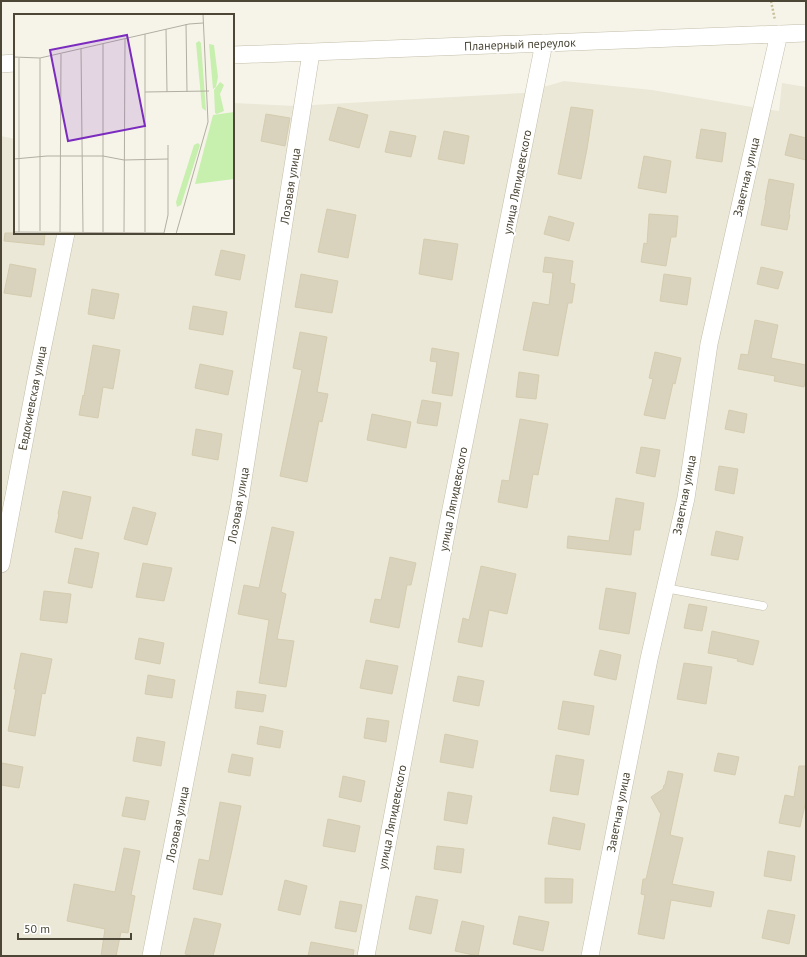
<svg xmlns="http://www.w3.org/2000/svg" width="807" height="957" font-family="'PT Sans',sans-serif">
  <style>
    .residential { fill: #ebe8d7 }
    .building { fill: #d9d3bd; stroke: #d5ccaf }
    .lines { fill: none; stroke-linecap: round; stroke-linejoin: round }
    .lane-casing { stroke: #c3beaa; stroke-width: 9 }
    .street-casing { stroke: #c3beaa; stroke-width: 18 }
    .path { stroke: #c7be9a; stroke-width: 2.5; stroke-dasharray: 2 2; stroke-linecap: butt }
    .lane { stroke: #fff; stroke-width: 8 }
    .street { stroke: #fff; stroke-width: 17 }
    .labels { text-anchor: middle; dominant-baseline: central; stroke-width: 4; stroke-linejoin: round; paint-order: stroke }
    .street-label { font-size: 12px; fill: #4b4636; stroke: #fff }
    .inset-road { fill: none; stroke: #b2aea1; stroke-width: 1 }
    .view { fill: #7b2cbf; fill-opacity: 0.15; stroke: #7b2cbf; stroke-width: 2 }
    .inset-edge { fill: none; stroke: #4b4636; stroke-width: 2 }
  </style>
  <rect width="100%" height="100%" fill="#f6f4e9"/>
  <path class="residential" d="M564,81L652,90L746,106L779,111L782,83L806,87V956H1V136L15,139V233H233V103L295,106L523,93Z"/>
  <path class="building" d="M338,107L368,115L359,148L329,140Z
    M571,107L593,110L587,149L581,179L558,174Z
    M266,114L290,118L285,146L261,141Z
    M701,129L726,133L722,162L696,158Z
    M390,131L416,136L411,157L385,152Z
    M444,131L469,136L464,164L438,159Z
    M790,134L806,138V160L785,155Z
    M644,156L671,161L666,193L638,188Z
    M769,179L794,184L789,214L790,215L787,230L761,225L766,200H765Z
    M327,209L356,215L348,258L318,252Z
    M649,214L678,216L676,237H671L666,266L641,262L644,243L647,244Z
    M549,216L574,223L569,241L544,234Z
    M5,233H45L44,245L4,241Z
    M424,239L458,244L452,280L419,274Z
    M221,250L245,255L240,280L215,275Z
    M545,257L573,261L570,283L575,284L572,303H568L558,356L523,350L533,302L549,305L553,273L543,272Z
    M10,264L36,269L31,297L4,293Z
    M761,267L783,272L778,289L757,284Z
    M301,274L338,281L332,313L295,307Z
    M664,274L691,278L687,305L660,301Z
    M92,289L119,294L114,319L88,314Z
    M193,306L227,312L223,335L189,329Z
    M755,320L778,325L771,358L806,365V377L804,387L774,381L775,376L738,369L741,354L748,355Z
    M300,332L327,337L317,392L328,394L322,422L319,421L307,482L280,476L302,370L293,368Z
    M93,345L120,350L113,389L103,387L98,418L79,415L83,395L84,396Z
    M432,348L459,353L452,396L432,393L437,362L430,361Z
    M655,352L681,358L675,384L673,383L665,419L644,415L653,379L649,378Z
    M200,364L233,371L228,395L195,388Z
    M519,372L539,375L536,399L516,397Z
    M422,400L441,403L437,426L417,423Z
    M729,410L747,414L744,433L725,429Z
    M372,414L411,422L406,448L367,440Z
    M520,419L548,424L538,475L533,474L527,508L498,502L502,480L509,481Z
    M196,429L222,434L218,460L192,455Z
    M641,447L660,450L655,477L636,473Z
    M719,466L738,469L734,494L715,490Z
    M63,491L91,497L82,539L55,532L59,514H58Z
    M616,498L644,503L640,530H634L631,555L567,548L568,536L609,541Z
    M133,507L156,513L147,545L124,539Z
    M272,527L294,532L281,592L286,594L277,639L294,641L286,687L259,683L269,620L238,614L244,585L259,588Z
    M716,531L743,537L738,560L711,555Z
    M75,548L99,553L92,588L68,583Z
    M390,557L416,563L411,585H407L399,628L370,622L375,599L381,600Z
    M143,563L172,568L164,601L136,597Z
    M481,566L516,574L507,614L489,610L482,647L458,642L463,618L469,620Z
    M606,588L636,593L629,634L599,629Z
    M44,591L71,594L67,623L40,620Z
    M689,604L707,607L702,631L684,628Z
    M712,631L759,641L753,665L737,661L738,659L708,653Z
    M139,638L164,643L160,664L135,659Z
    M600,650L621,655L616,680L594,675Z
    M21,653L52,659L45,694L42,693L35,736L8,731L16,689H14Z
    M366,660L398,666L392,694L360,688Z
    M684,663L712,667L706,704L677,699Z
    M148,675L175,680L172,698L145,694Z
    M458,676L484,681L479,706L453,701Z
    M237,691L266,695L263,712L235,708Z
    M563,701L594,706L589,735L558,729Z
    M367,718L389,721L386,742L364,738Z
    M260,726L283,731L280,748L257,744Z
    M445,734L478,741L473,768L440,762Z
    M137,737L165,742L161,766L133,761Z
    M718,753L739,757L735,775L714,771Z
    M232,754L253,758L250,776L228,772Z
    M556,755L584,760L578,795L550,791Z
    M2,763L23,767L19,788L1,785V769Z
    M799,766H806V801L800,827L779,823L785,795L794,797Z
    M668,771L683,774L670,835L683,838L672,884L714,892L711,907L671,900L664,939L638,934L645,895L641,894L643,879H646L661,813H660L651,797L663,789L664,785H665Z
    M343,776L365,781L361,802L339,797Z
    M448,792L472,796L467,824L444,820Z
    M126,797L149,801L145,820L122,816Z
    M220,802L241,806L232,850L222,895L193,889L199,859L209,861Z
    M553,817L585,824L580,850L548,844Z
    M328,819L360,826L355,852L323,846Z
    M437,846L464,849L461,873L434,869Z
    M124,848L140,851L131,895L135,896L128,933L121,932L116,956H101L105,929L67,921L74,884L115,892Z
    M768,851L795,856L791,881L764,876Z
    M545,878L573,879L572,903H545Z
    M285,880L307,886L300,915L278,910Z
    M416,896L438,900L431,934L409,929Z
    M340,901L362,905L356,932L335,928Z
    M768,910L795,915L789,944L762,938Z
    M519,916L549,922L543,951L513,944Z
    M194,918L221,924L213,956H193L185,954Z
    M462,921L484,926L478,956L455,951Z
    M311,942L354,950L353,956H308Z"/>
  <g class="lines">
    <g class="lane-casing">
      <path id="lane" d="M665,588L763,606"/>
    </g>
    <g class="street-casing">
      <path id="street" d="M233,55L806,33
        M1,64L15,63
        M1,564L36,380L66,233
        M151,956L239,505L311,53
        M366,956L449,519L544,43
        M590,956L649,659L686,498L709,344L760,117L779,34"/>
    </g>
    <path class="path" d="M771,1L775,20"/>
    <use href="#lane" class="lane"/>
    <use href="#street" class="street"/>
  </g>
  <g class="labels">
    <g class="street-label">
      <text transform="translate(520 44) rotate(-2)">Планерный переулок</text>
      <text transform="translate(746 177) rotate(-77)">Заветная улица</text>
      <text transform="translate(517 182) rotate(-79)">улица Ляпидевского</text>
      <text transform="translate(290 186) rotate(-81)">Лозовая улица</text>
      <text transform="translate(32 398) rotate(-79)">Евдокиевская улица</text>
      <text transform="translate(684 495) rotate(-79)">Заветная улица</text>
      <text transform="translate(453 499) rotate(-79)">улица Ляпидевского</text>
      <text transform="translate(238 505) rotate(-80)">Лозовая улица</text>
      <text transform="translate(618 812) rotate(-79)">Заветная улица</text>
      <text transform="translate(392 817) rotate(-79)">улица Ляпидевского</text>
      <text transform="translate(177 824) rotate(-79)">Лозовая улица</text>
    </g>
  </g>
  <g transform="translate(14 14)">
    <rect width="220" height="220" fill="#f6f4e9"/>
    <path d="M185,27L187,29L192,97L188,94L182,29ZM195,30L200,31L204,63L202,73L199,75ZM206,68L210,71L206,80L210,97L203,100L201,99L200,76ZM220,98V165L181,170L199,101ZM184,129L186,131L167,191L163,193L162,188L180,131Z" fill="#c7efae"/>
    <path class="inset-road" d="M172,10L173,78M152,15L153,78M89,30V218M67,35L69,218M0,43L26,44L175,10L189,9M26,44V217M131,78L195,77M0,145L33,142H89L110,146L154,145M0,218L150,219M5,218V44M46,218L47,40M110,218L111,25M131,218V20M150,219L154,201V131M162,220L194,108L189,0"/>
    <path class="view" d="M113,21L131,112L54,127L36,36Z"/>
    <rect width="220" height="220" class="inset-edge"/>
  </g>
  <rect width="807" height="957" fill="none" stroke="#4b4636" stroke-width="4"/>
  <path d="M18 933v6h113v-6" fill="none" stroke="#4b4636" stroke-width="2"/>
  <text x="24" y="933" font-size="12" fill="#4b4636" stroke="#ffffff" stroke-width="3" paint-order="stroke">50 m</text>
</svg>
